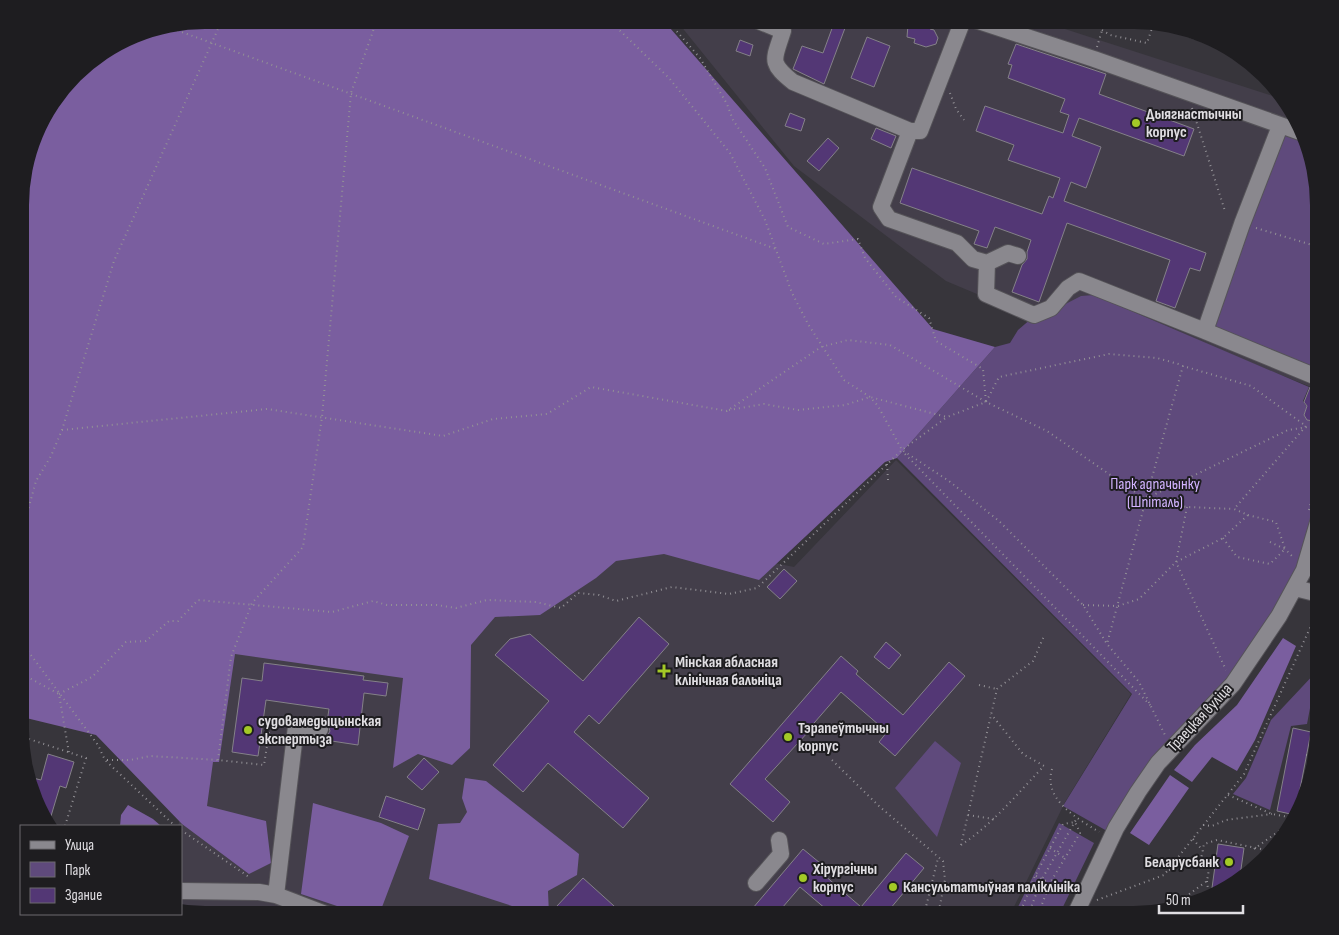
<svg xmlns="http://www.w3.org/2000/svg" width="1339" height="935" font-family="'Sofia Sans Condensed',sans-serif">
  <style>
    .built { fill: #433e4a }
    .green { fill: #5f4a7c }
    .forest { fill: #7a5e9f }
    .building { fill: #533775; stroke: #848188 }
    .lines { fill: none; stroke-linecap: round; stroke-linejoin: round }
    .minor-casing { stroke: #555358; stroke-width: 18 }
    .path { stroke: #939196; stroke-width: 2; stroke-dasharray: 1 4; stroke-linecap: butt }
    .minor { stroke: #8a888e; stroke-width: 16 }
    .poi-dot { fill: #a3c926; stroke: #1e1d20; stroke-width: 2 }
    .labels { text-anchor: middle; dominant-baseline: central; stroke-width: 4; stroke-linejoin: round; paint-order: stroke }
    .poi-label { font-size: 16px; font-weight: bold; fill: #e0dee2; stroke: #1e1d20; text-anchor: start }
    .park-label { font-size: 16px; fill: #d3b4ff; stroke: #1e1d20 }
    .street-label { font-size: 16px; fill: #e0dee2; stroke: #1e1d20 }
  </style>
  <rect width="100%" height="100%" fill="#37353b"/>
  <path class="built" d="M676,20H1037L1282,99L1294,112L1319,192V382L1316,389L1111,306L1048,324L946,281L794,166Z
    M896,460L1131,694L1065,802L1010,915H192L181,912V826H178L227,648L639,536L794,567Z"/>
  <path class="green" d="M1284,124L1299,129L1319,192V368L1316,372L1211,327Z
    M1094,295L1309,387L1303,401L1307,407L1304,415L1311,422L1317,420L1319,429V490L1302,554L1290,589L1234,671L1140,776L1107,831L1063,806L1132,694L897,458L995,347L1010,343L1018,330L1032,318L1052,311L1081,296Z
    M1317,671L1307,724L1291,726L1270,810L1233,794L1246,778L1271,720Z
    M935,741L961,763L937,837L895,788Z
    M1059,823L1094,843L1059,915H1014Z"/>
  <path class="forest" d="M204,20H663L933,329L995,347L897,458L885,462L759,580L664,554L616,561L596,578L540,615L495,617L471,645L470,748L452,765L418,754L393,768L403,678L235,654L219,762H213L207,806L266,821L271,863L249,874L182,824L96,735L22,717V180L39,123L83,66L134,34Z
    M1283,638L1296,646L1255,740L1237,771L1212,757L1192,782L1174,770L1195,745L1237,705Z
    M1170,775L1189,788L1149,845L1130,833Z
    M465,778L486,781L579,854L577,875L548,891L549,915H511L515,907L429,879L438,824L460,823L467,812L462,798Z
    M313,803L381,823L409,836L379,915H364L301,894Z
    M128,805L153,819L161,826H120L121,815Z"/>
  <path class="building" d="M920,21L931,25L930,29L934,30L938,38L936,44L926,47L914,43L915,39L907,37L908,25Z
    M834,23L845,28L824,84L793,69L802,46L823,53Z
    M867,37L890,46L874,87L851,78Z
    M740,40L753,45L750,56L736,51Z
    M1016,44L1106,74L1099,94L1194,129L1184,156L1079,118L1072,136L1101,147L1086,188L1071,182L1064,201L1206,253L1200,271L1190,268L1175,308L1156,301L1170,260L1067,223L1039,302L1012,292L1022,265L1027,259V252L1031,240L995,227L987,248L974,244L979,231L900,203L912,168L1042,214L1049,196L1053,198L1060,178L1008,160L1014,145L976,131L985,106L1063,133L1069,115L1060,112L1065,99L1008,78L1012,65L1008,64Z
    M790,113L805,119L801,131L785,126Z
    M876,128L896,136L891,148L871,139Z
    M828,138L839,148L819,171L807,161Z
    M1310,387L1319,390V416L1313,421L1307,420L1304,415L1307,406L1304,402Z
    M784,569L797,581L780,599L767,587Z
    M639,617L669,644L599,724L589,715L574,732L649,798L623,828L548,763L523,792L493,765L549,701L495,655L510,639L530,634L583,681Z
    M886,642L901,655L889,669L874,657Z
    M841,656L858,671L856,674L903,715L949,662L965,676L895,756L879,742L887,732L841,692L808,730L809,731L765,779L790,802L773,822L730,784Z
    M264,663L364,676L363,680L388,683L386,696L364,693L358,745L325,740L330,731L327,722L329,709L266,700L258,756L232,752L242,678L262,681Z
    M1293,728L1311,732L1295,815L1277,811Z
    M48,754L74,762L66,788L60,786L48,826L29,777L41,780Z
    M424,758L439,772L422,790L407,777Z
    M386,796L425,809L418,830L379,817Z
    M1218,844L1244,848L1240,876L1224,890L1212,888Z
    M803,849L820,863L816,868L861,907L906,853L924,868L885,915H833L800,887L776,915H747Z
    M583,878L624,915H567L557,906Z"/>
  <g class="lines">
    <g class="minor-casing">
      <path id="minor" d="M756,20L783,31C774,60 768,62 793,82L910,131H920L963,20
        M975,20L1094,59L1300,132
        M1191,29L1196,31
        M1280,126L1242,224L1205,331L1319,378
        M910,131L881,207L889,219L957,243L973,259L987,263L1008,253L1018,256
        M987,263L986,294L1034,315L1051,308L1068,288L1079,281L1205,331
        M1295,588L1319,594
        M756,883L781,854L779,840
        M181,891L259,892L276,895L328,915
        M276,895L296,726L320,729
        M1075,915L1116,828L1138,792L1158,763L1233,684L1279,616L1304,570L1319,519"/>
    </g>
    <path class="path" d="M609,20L669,78L730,153L765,220L792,293L808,324L844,380L870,397L878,406L902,450L949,481L999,521L1083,605L1107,644L1139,682L1165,735
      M667,20L700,58L727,104L733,120L765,168L788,227L824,244L858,239L865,258L896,297L929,318L936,341L983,369L986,402
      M168,27L776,249
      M1102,30L1110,35L1147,43L1154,22
      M1097,47L1105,20
      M950,93L956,109L964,120
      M1192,108L1225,211
      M1256,228L1319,247
      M729,410L764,404L798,410L845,405L870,397L947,417L986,402L999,377L1109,354L1157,358L1182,365
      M62,430L267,409L443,436L493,419L547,414L591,387L727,411L821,347L848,340L890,345L986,402L1047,431L1145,499L1288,430L1314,426L1319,421
      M905,454L1153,708
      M887,464L888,480
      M1145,499L1187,507L1234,509
      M1187,507L1176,562L1226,670
      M1309,510L1319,469
      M22,532L36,481L51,456L62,430L114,261L222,20
      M1223,538L1237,557L1270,564L1285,549L1276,522L1248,515
      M1270,542L1285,549L1293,557
      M1083,605L1118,606L1139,599L1176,562L1223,538L1248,515L1234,509L1306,426L1251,386L1183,366C1157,458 1132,551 1107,644
      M22,643L98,745L105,760L175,826
      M22,674L59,694L69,753
      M979,685L997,689
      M59,694L92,677L126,642L146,641L169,621H178L198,600L332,612L373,601L387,605H437L456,608L487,600L536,602L561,608L578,593L599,595L616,601L672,587L729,594L757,588L902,450L947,417
      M29,739L86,758L65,826
      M1306,755L1316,756
      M107,760H130L150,756L218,760L264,765L271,720L267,715
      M218,760L231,657L252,603L303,547L322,417L351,93L377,20
      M832,760L880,807L943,861L945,880L938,915
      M1052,769C1043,800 1077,818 1099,832
      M1228,795L1272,814L1294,818
      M1298,795L1306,797
      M968,815L994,819
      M1203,825L1212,826L1226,820L1272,814
      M181,830L249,877
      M1193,839L1203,851
      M961,845L997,689L1033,661L1044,636
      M961,845C993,824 1017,794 1044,766L1023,754L991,714
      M1050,848L1065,858
      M1254,849L1293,821
      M1169,870L1203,862
      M1036,876L1050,883
      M1207,881L1209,898
      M1097,900L1164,875L1244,774L1319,608
      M1023,906L1039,911
      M1173,906L1207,881L1209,869L1201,859L1204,844L1217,840L1271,851
      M916,915L925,905
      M924,915L938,858
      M1019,915L1035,876L1063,824L1075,822L1080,833L1050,883L1038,915
      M1028,915L1042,879L1077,818"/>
    <use href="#minor" class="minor"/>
  </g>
  <g class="poi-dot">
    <circle cx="1136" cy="123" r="5"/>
    <path d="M661.5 663.5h5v5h5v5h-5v5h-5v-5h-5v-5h5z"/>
    <circle cx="248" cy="730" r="5"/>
    <circle cx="788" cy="737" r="5"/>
    <circle cx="1229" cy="862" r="5"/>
    <circle cx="803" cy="878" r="5"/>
    <circle cx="893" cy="887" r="5"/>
  </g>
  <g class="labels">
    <g class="poi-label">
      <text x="1146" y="114">Дыягнастычны<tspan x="1146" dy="18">корпус</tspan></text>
      <text x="675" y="662">Мінская абласная<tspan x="675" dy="18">клінічная бальніца</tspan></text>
      <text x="258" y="721">судовамедыцынская<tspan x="258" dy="18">экспертыза</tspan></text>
      <text x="798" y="728">Тэрапеўтычны<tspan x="798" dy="18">корпус</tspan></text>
      <text x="1219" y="862" text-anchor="end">Беларусбанк</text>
      <text x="813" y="869">Хірургічны<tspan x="813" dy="18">корпус</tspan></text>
      <text x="903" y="887">Кансультатыўная паліклініка</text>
    </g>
    <g class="park-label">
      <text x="1155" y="484">Парк адпачынку<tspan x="1155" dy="18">(Шпіталь)</tspan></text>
    </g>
    <g class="street-label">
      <text transform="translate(1200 718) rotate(-47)">Траецкая вуліца</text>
    </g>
  </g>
  <path d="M0 0H1339V935H0ZM205 29H1134A176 176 0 0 1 1310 205V730A176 176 0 0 1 1134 906H205A176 176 0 0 1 29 730V205A176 176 0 0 1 205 29Z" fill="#1e1d20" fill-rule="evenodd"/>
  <rect x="20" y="825" width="162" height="90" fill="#1e1d20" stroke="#6c6a6e"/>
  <rect x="30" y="841" width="25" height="8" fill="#8a888e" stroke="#6c6a6e"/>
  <text x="65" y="850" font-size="15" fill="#e0dee2">Улица</text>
  <rect x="30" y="862" width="25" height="15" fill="#5f4a7c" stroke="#6c6a6e"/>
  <text x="65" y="875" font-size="15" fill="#e0dee2">Парк</text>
  <rect x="30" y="888" width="25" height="15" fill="#533775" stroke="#6c6a6e"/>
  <text x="65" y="900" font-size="15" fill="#e0dee2">Здание</text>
  <path d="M1159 905v8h84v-8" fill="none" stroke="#e0dee2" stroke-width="2.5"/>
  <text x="1166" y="905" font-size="15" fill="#e0dee2" stroke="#1e1d20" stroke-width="4" paint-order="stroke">50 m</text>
</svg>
